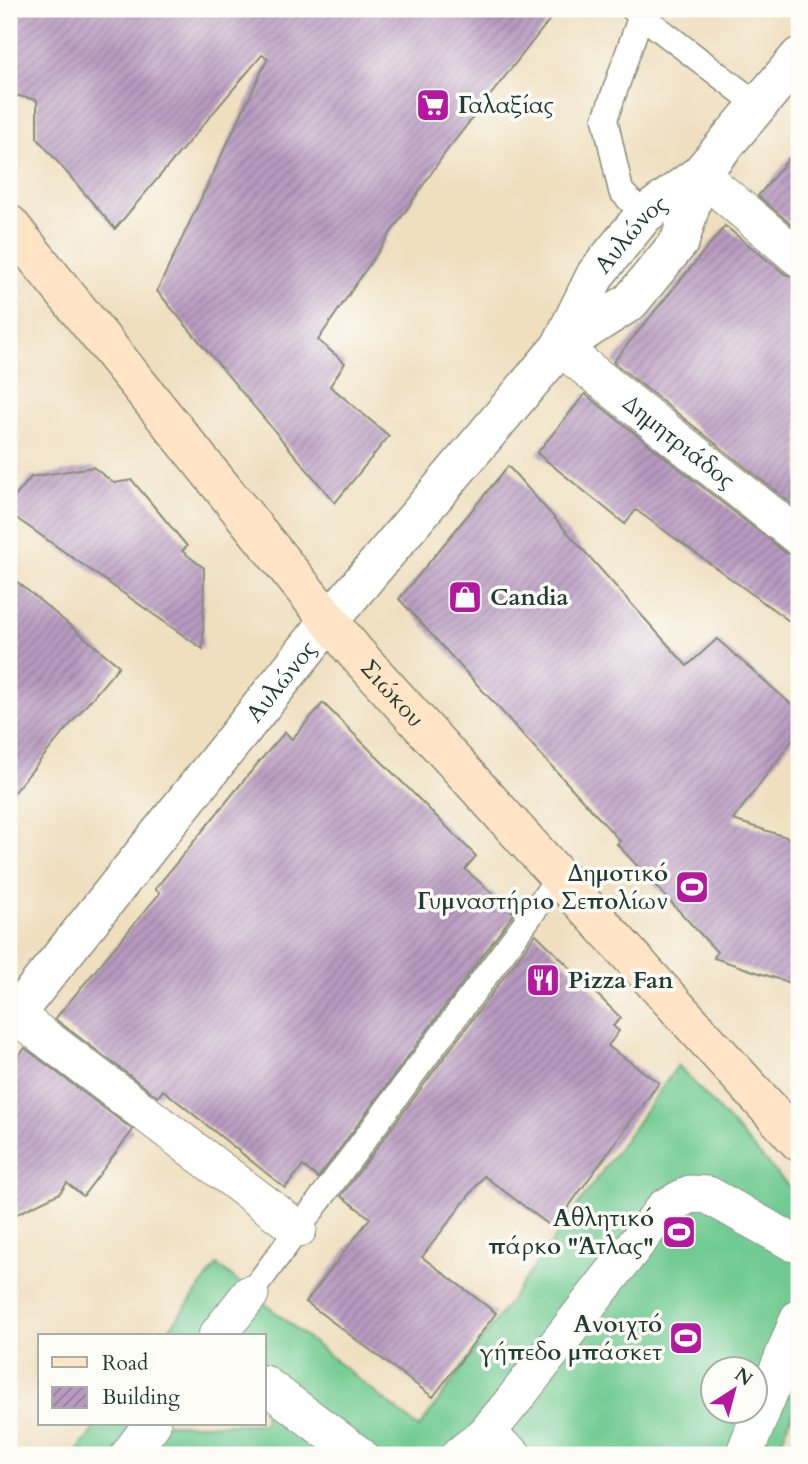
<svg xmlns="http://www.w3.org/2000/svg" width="808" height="1464" font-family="Cardo,serif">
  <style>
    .garden { fill: #6fca91; stroke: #478462; stroke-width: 2; fill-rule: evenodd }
    .building { fill: url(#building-hatch) }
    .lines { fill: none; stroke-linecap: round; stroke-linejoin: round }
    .service-casing { stroke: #878e7a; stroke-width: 27 }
    .pedestrian-casing { stroke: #878e7a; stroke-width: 39 }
    .tertiary-casing { stroke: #878e7a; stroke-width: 41 }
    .secondary-casing { stroke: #878e7a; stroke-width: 41 }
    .service { stroke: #fff; stroke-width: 24 }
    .pedestrian { stroke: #fff; stroke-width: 37 }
    .tertiary { stroke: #fff; stroke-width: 38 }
    .secondary { stroke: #ffe4c6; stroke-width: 38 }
    .labels { text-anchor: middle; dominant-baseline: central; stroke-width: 7; stroke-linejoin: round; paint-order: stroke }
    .poi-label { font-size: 24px; font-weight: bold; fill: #1f3d34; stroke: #fdfcf7; text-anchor: start }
    .street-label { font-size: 24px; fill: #1f3d34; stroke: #fdfcf7 }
  </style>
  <defs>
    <pattern id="building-hatch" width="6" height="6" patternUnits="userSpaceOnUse" patternTransform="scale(1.75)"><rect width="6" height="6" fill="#b89ac0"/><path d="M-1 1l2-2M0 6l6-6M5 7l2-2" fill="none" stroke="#957f9d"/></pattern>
  </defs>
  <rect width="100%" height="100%" fill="#fdfcf7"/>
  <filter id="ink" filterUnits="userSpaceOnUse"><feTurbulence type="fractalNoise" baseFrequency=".0143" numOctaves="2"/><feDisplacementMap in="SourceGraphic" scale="14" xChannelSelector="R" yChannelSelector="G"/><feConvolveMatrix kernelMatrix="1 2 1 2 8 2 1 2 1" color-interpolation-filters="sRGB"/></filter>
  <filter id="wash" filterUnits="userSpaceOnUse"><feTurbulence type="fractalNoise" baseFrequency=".00686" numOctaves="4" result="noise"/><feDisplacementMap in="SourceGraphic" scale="28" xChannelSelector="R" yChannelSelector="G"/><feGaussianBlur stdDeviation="1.57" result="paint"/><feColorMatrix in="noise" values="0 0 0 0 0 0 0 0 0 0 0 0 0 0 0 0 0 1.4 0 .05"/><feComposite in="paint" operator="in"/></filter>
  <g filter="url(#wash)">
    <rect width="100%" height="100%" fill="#efdfbf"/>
    <path class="garden" d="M678,1065L799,1198V1398L776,1455H74L98,1424H264V1336H164L217,1265L419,1428ZM714,1370H756V1412H714Z"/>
    <g id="blocks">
      <path class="building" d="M9,9H558L445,153L318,340L345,363L330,386L389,436L335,503L157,291L268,58L262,55L115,229L37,138V100L9,94Z
        M799,146V231L758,196Z
        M725,226L785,274L799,278V510L613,362Z
        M585,394L786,553L799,557V628L636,510L625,524L537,453Z
        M508,466L687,666L717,639L799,711V731L733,820L799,841V986L714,958L717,952L617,844L620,841L399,599Z
        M93,467L114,483L132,480L187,546L182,551L204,568L203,649L9,513V504L31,477Z
        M9,575L119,666L9,798Z
        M323,703L476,856L465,869L514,913L318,1178L303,1166L285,1188L163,1090L158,1097L55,1019L160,893L155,889L258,763L285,732L292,739Z
        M536,934L621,1018L613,1026L619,1031L608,1046L659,1083L553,1228L484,1176L422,1257L496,1313L433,1397L306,1302L370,1218L341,1196Z
        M25,1048L133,1130L83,1196L67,1183L60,1193L9,1218V1067Z"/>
    </g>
  </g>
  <g filter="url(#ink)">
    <use href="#blocks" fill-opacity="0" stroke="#878e7a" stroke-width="2"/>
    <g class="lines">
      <g class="service-casing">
        <path id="service" d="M633,9L758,105
          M641,15L605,119L621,191L644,215
          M250,1294L559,877"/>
      </g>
      <g class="pedestrian-casing">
        <g id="pedestrian">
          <path d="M700,174L799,258"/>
          <path id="s1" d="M560,347L799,537"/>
          <path d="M14,1014L298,1229"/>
          <path d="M217,1336L250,1294"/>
          <path d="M264,1384L359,1455"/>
          <path d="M485,1435L513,1455"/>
          <path d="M129,1455L152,1424"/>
          <path d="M460,1455L485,1435L513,1401L664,1208L690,1194L708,1195L794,1243L799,1239"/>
          <path d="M744,1455L799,1318"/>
        </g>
      </g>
      <g class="tertiary-casing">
        <g id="tertiary">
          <path d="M560,347L630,302L680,241L700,174"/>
          <path id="s2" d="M9,1022L329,621L560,347L596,274L644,215L700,174L799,57"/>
        </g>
      </g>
      <g class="secondary-casing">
        <g id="secondary">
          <path id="s3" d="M9,224L354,651L799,1142"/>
        </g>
      </g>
      <use href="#service" class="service"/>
      <use href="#pedestrian" class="pedestrian"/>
      <use href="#tertiary" class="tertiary"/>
      <use href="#secondary" class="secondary"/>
    </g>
  </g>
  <defs>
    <g id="supermarket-square" transform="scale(1.75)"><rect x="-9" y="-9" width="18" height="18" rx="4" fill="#b5179e" stroke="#fdfcf7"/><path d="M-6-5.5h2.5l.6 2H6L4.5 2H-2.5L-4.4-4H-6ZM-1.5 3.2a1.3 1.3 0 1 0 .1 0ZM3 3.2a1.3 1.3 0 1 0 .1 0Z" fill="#fff"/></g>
    <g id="shop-square" transform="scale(1.75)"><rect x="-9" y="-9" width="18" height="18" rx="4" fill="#b5179e" stroke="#fdfcf7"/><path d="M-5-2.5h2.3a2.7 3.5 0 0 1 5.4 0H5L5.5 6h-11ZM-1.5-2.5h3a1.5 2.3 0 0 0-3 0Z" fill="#fff"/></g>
    <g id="stadium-square" transform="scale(1.75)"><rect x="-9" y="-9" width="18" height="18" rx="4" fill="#b5179e" stroke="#fdfcf7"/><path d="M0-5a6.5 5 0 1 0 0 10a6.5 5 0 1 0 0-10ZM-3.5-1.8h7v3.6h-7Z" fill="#fff"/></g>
    <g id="restaurant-square" transform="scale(1.75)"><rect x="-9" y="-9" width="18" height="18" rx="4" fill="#b5179e" stroke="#fdfcf7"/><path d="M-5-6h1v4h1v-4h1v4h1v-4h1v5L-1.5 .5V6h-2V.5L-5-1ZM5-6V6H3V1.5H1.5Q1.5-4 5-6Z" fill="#fff"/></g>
  </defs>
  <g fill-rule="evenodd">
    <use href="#supermarket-square" x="433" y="105"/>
    <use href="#shop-square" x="465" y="597"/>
    <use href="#stadium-square" x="692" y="887"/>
    <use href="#restaurant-square" x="543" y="980"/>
    <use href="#stadium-square" x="679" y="1232"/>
    <use href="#stadium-square" x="686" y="1338"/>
  </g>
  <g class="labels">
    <g class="poi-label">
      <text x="458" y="105">Γαλαξίας</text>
      <text x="490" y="597">Candia</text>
      <text x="668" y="873" text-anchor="end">Δημοτικό<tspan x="668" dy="28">Γυμναστήριο Σεπολίων</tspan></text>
      <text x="568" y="980">Pizza Fan</text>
      <text x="654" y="1218" text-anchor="end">Αθλητικό<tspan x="654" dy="28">πάρκο "Άτλας"</tspan></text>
      <text x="662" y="1324" text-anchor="end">Ανοιχτό<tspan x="662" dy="28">γήπεδο μπάσκετ</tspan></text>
    </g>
    <g class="street-label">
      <text stroke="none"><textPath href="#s2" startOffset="1006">Αυλώνος</textPath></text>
      <text stroke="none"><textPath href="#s1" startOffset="152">Δημητριάδος</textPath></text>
      <text stroke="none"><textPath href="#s2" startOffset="436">Αυλώνος</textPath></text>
      <text stroke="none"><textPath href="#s3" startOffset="606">Σιώκου</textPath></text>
    </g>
  </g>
  <rect width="808" height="1464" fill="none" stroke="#fdfcf7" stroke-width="35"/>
  <rect x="38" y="1334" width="228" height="91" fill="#fdfcf7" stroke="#a4b0a9" stroke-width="2"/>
  <rect x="52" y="1357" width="35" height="10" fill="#ffe4c6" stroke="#a4b0a9" stroke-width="2"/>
  <text x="102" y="1370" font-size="21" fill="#1f3d34">Road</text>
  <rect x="52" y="1387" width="35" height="21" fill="url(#building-hatch)" stroke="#a4b0a9" stroke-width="2"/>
  <text x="102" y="1404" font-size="21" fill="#1f3d34">Building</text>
  <g transform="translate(734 1390) rotate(36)"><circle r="33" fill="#fdfcf7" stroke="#a4b0a9" stroke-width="2"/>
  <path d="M0-5L12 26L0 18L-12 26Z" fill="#b5179e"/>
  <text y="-10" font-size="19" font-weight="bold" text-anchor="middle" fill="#1f3d34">N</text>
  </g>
</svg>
